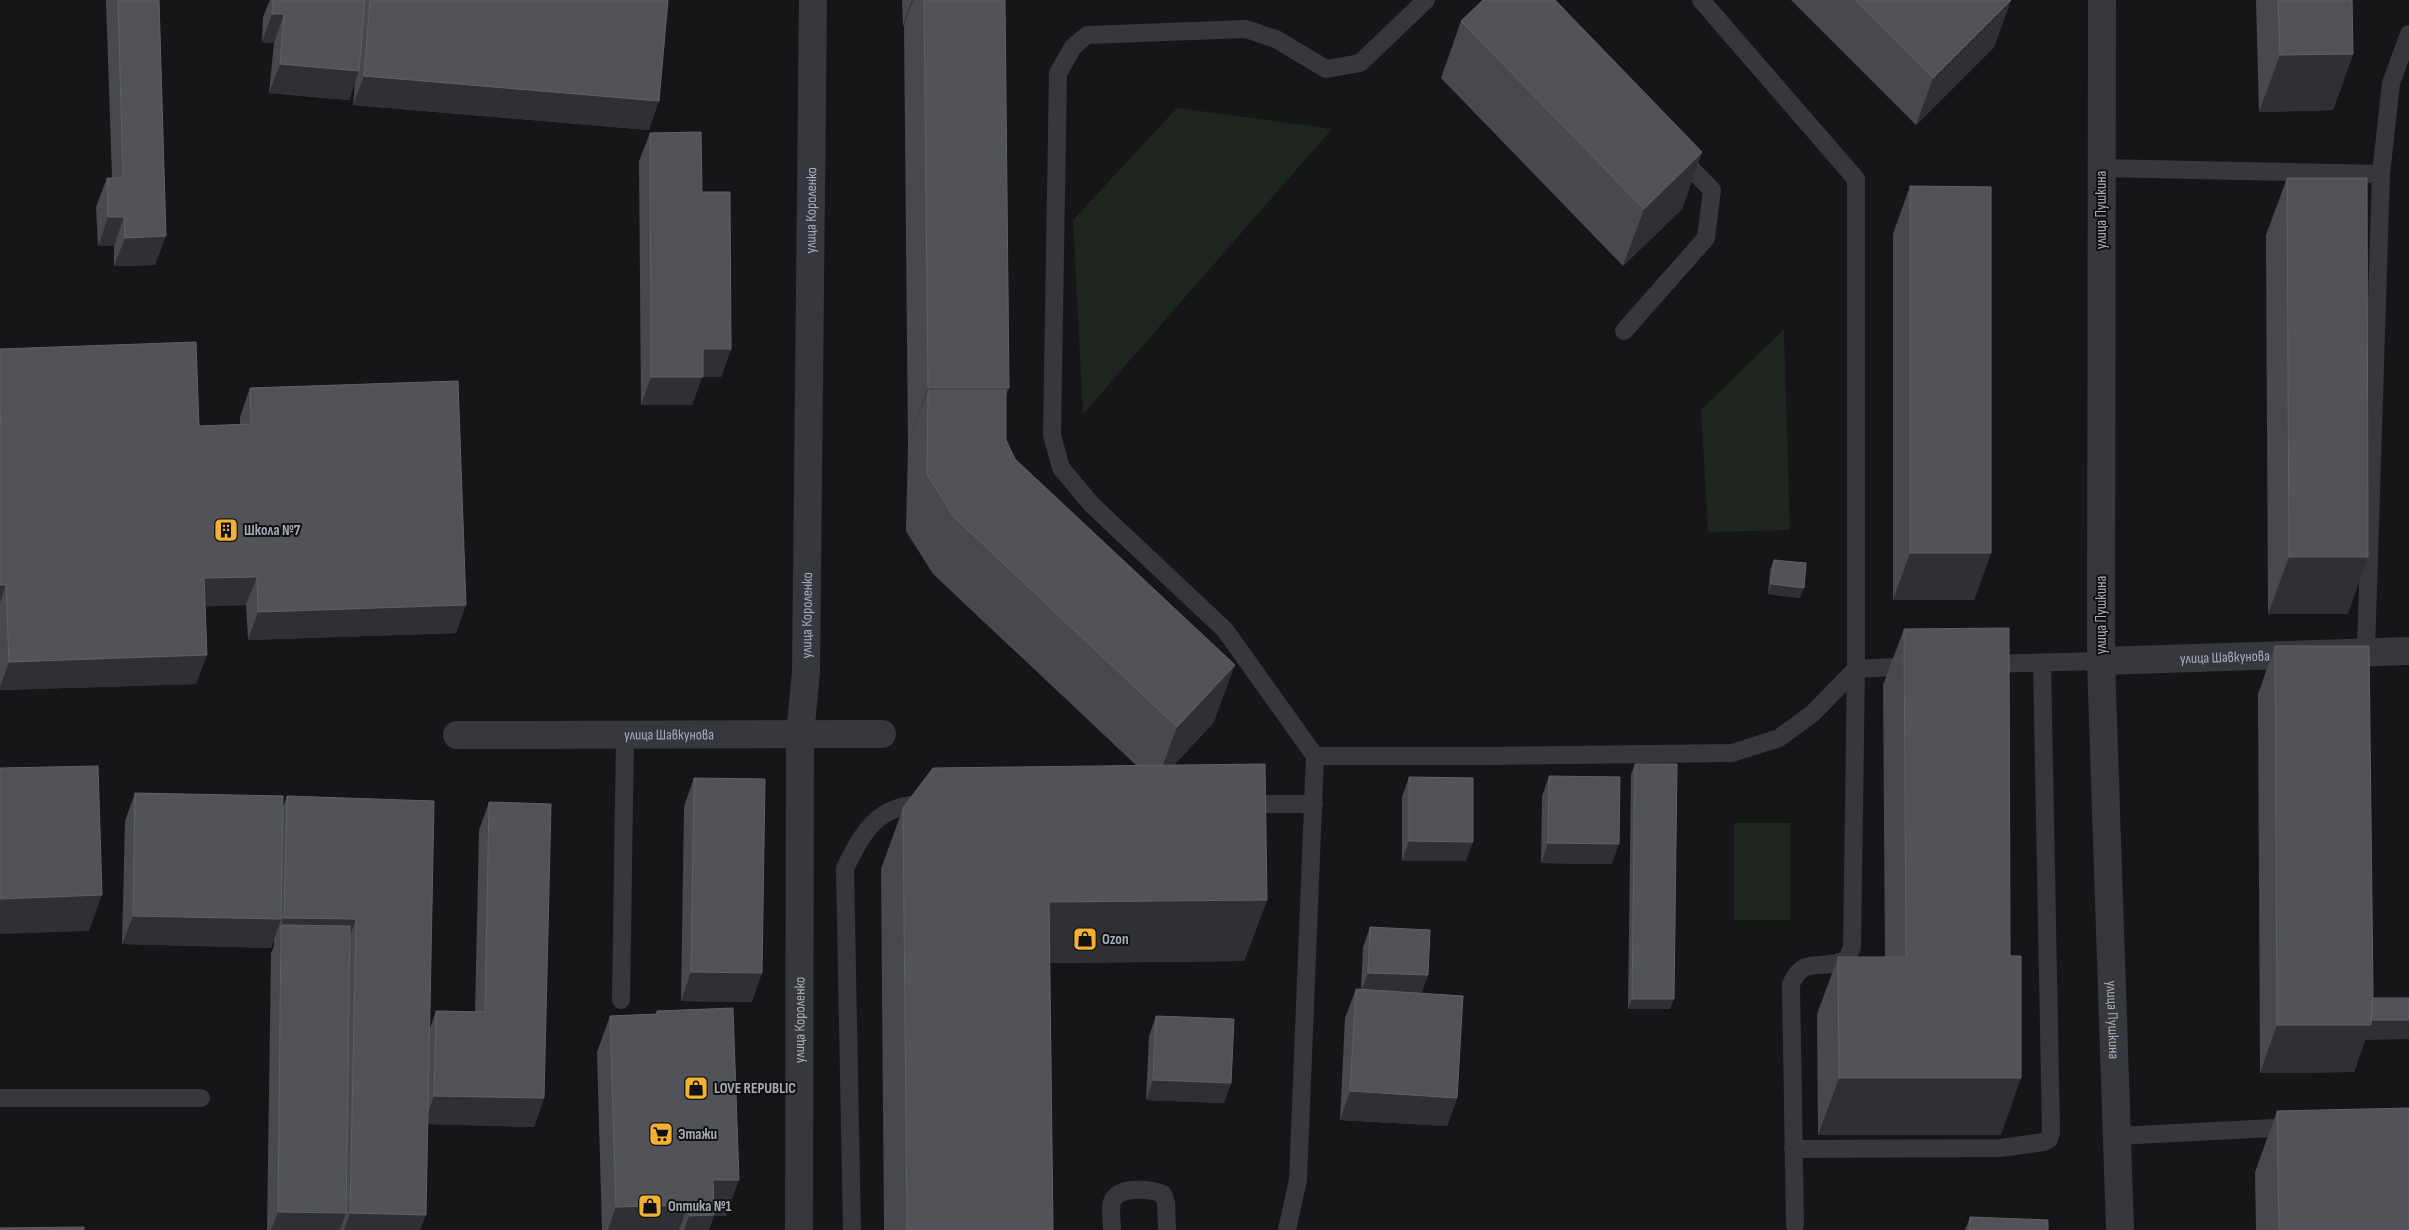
<svg xmlns="http://www.w3.org/2000/svg" width="2409" height="1230" font-family="'Sofia Sans Condensed',sans-serif">
  <style>
    .green { fill: #1e261f }
    .lines { fill: none; stroke-linecap: round; stroke-linejoin: round }
    .service { stroke: #37383d; stroke-width: 18 }
    .minor { stroke: #37383d; stroke-width: 28 }
    .wall { fill: #47494d }
    .shaded-wall { fill: #2f3033 }
    .building { fill: #525359; stroke: #5f6168 }
    .labels { text-anchor: middle; dominant-baseline: central; stroke-width: 4; stroke-linejoin: round; paint-order: stroke }
    .street-label { font-size: 15px; fill: #a8adb8; stroke: #111113 }
    .poi-label { font-size: 15px; font-weight: bold; fill: #a8adb8; stroke: #111113; text-anchor: start }
  </style>
  <rect width="100%" height="100%" fill="#161618"/>
  <path class="green" d="M1177,108L1332,129L1083,414L1073,220Z
    M1784,329L1790,530L1708,532L1701,410Z
    M1734,823H1790V920H1734Z"/>
  <g class="lines">
    <path class="service" d="M2101,168L2381,174
      M1624,331L1706,238L1712,190L1678,155
      M2366,651L2381,174L2391,83L2409,34
      M1986,664L2101,661
      M1315,756H1491L1732,753L1779,738L1812,714L1856,669V179L1701,0
      M1242,804H1314
      M621,1000L625,735
      M0,1098H201
      M2117,1136L2294,1127
      M1793,1149L2001,1148L2044,1142L2049,1139L2051,1132L2042,662
      M1795,1225L1791,984C1804,954 1823,972 1847,959L1852,947L1856,669L1913,666
      M852,1230L845,868C864,830 878,804 926,804
      M1112,1230C1112,1222 1110,1209 1112,1202C1118,1185 1151,1189 1163,1194L1166,1203L1167,1230
      M1287,1230L1298,1180L1315,756L1225,630L1092,505L1061,468L1052,435L1058,73L1073,47L1087,35L1246,29L1276,39L1326,69L1360,63L1426,0"/>
    <g class="minor">
      <path id="s1" d="M2102,0L2101,661L2120,1230"/>
      <path id="s2" d="M2101,661L2409,651"/>
      <path id="s3" d="M457,735L882,734"/>
      <path id="s4" d="M799,1230L800,735L806,672L813,0"/>
    </g>
  </g>
  <path class="wall" d="M106,0H159L155,265L114,266V246H98L96,207L107,178H112Z
    M270,0H668L649,130L353,105L355,81L349,100L269,93L274,43L262,42L263,17Z
    M902,0H1005L1006,440L1015,459L1214,722L1174,765L1267,900L1244,961L1050,963L1053,1230H884L881,869L903,808L1137,766L933,574L906,531L908,445L904,26H903Z
    M1791,0H2011L1994,47L1916,125Z
    M2256,0H2352L2353,54L2333,110L2259,112Z
    M1461,21L1702,152L1682,209L1623,266L1441,78Z
    M650,133L702,192L731,349L721,377H702L692,405H641L639,161Z
    M2287,178L2348,614H2268L2266,235Z
    M1910,186L1991,553L1974,600H1893V234Z
    M0,349L199,426L240,425V417L250,388L456,633L248,640L246,605L205,606L196,684L0,690Z
    M1774,560L1800,598L1768,594L1770,570Z
    M1904,629L2001,1135H1818L1817,1014L1838,957H1885L1883,685Z
    M2275,646L2373,998L2365,1040L2354,1072L2260,1073L2258,694Z
    M1635,764L1670,1009H1628L1631,774Z
    M1549,776L1612,864L1541,863L1542,796Z
    M1409,777L1466,861H1402V797Z
    M694,778L752,1002L681,1001L684,806Z
    M135,793L283,807L287,796L430,1028L436,1011L475,1012L479,830L489,802L544,1098L534,1127L428,1124L420,1230H340V1228V1230H267L271,953L274,946V939L271,948L122,944L125,821Z
    M1370,927L1428,975L1421,993L1457,1098L1447,1126L1340,1120L1345,1018L1356,989L1361,990L1363,947Z
    M657,1011L726,1216H714L709,1230H602L597,1052L610,1016L656,1014Z
    M1156,1016L1231,1083L1224,1103L1146,1100L1149,1036Z
    M2277,1111L2409,1230H2256L2255,1172Z
    M1970,1217L2048,1230H1965Z"/>
  <path class="shaded-wall" d="M912,0H913L904,26H903Z
    M2011,0L1994,47L1916,125L1933,78Z
    M272,14H284L274,43L262,42Z
    M2353,54L2333,110L2259,112L2280,55Z
    M280,64L359,71L349,100L269,93Z
    M364,76L659,101L649,130L353,105Z
    M1702,152L1682,209L1623,266L1644,209Z
    M108,217H124L114,246H98Z
    M166,236L155,265L114,266L125,238Z
    M703,349H731L721,377H702L692,405H641L651,377Z
    M928,388H1009L988,444L928,390L907,445Z
    M1910,553H1991L1974,600H1893Z
    M2289,557H2368L2348,614H2268Z
    M257,577L246,605L194,607L204,578Z
    M1771,584L1804,588L1800,598L1768,594Z
    M0,585H6L0,603Z
    M466,605L456,633L248,640L258,612Z
    M207,655L196,684L0,690V687L9,662Z
    M1235,665L1214,722L1156,784L1177,727Z
    M1409,841L1473,842L1466,861H1402Z
    M1548,843L1619,844L1612,864L1541,863Z
    M102,895L89,931L0,934V899Z
    M1267,900L1244,961L1027,963L1049,902Z
    M133,916L281,919L271,948L122,944Z
    M284,918L356,919L346,948L281,926Z
    M691,972L762,973L752,1002L681,1001Z
    M1368,973L1428,975L1421,995L1361,992Z
    M1632,999H1674L1670,1009H1628Z
    M2363,1020H2409V1039L2365,1040L2354,1072L2260,1073L2277,1025Z
    M1839,1078H2021L2001,1135H1818Z
    M1153,1080L1231,1083L1224,1103L1146,1100Z
    M1350,1091L1457,1098L1447,1126L1340,1120Z
    M434,1096L544,1098L534,1127L424,1124Z
    M713,1180H739L726,1216H714L709,1230H684L689,1216Z
    M688,1205L679,1230H608L616,1207Z
    M278,1212L346,1213L340,1230H271Z
    M350,1213L426,1215L420,1230H344Z"/>
  <path class="building" d="M118,0H159L166,236L125,238L124,217H108L107,178H123Z
    M273,0H365L359,71L280,64L284,14H272Z
    M370,0H668L659,101L364,76Z
    M924,0H1005L1009,388H928Z
    M1483,0H1555L1702,152L1644,209L1461,21Z
    M1855,0H2011L1933,78Z
    M2278,0H2352L2353,54L2280,55Z
    M701,132L702,192H730L731,349H703V377H651L650,133Z
    M2287,178H2367L2368,557H2289Z
    M1910,186L1991,187V553H1910Z
    M196,342L199,426L251,424L250,388L458,381L466,605L258,612L257,577L204,578L207,655L9,662L6,585H0V433H1L0,402V349Z
    M928,390H1006V440L1015,459L1235,665L1177,727L954,517L927,474Z
    M1774,560L1806,563L1804,588L1771,584Z
    M2009,628L2010,956H2021V1078H1839L1838,957H1906L1904,629Z
    M2275,646H2369L2373,993L2371,1025H2277Z
    M1265,764L1267,900L1049,902L1053,1230H907L903,808L933,768Z
    M1635,764H1677L1674,999H1632Z
    M98,766L102,895L0,899V768Z
    M1549,776L1620,777L1619,844L1548,843Z
    M1409,777L1473,778V842L1409,841Z
    M694,778L765,779L762,973L691,972Z
    M135,793L283,796L281,919L133,916Z
    M287,796L434,801L426,1215L350,1213L356,919L284,918Z
    M489,802L551,804L544,1098L434,1096L436,1011L485,1012Z
    M281,925L350,926L346,1213L278,1212Z
    M1370,927L1430,930L1428,975L1368,973Z
    M1356,989L1463,996L1457,1098L1350,1091Z
    M2373,998H2409V1020H2371Z
    M733,1008L739,1180H713L714,1215L689,1216L688,1205L616,1207L610,1016L657,1014V1011Z
    M1156,1016L1234,1019L1231,1083L1153,1080Z
    M2409,1108V1230H2279L2277,1111Z
    M1970,1217L2048,1220V1230H1969Z
    M84,1227V1230H0V1228Z"/>
  <defs>
    <g id="building-square" transform="scale(1.25)"><rect x="-9" y="-9" width="18" height="18" rx="4" fill="#f2b134" stroke="#111113"/><path d="M-4-6H4V6H1V3H-1V6H-4ZM-2.5-4.3h1.7v1.8h-1.7ZM.8-4.3h1.7v1.8H.8ZM-2.5-1h1.7V.8h-1.7ZM.8-1h1.7V.8H.8Z" fill="#111"/></g>
    <g id="shop-square" transform="scale(1.25)"><rect x="-9" y="-9" width="18" height="18" rx="4" fill="#f2b134" stroke="#111113"/><path d="M-5-2.5h2.3a2.7 3.5 0 0 1 5.4 0H5L5.5 6h-11ZM-1.5-2.5h3a1.5 2.3 0 0 0-3 0Z" fill="#111"/></g>
    <g id="supermarket-square" transform="scale(1.25)"><rect x="-9" y="-9" width="18" height="18" rx="4" fill="#f2b134" stroke="#111113"/><path d="M-6-5.5h2.5l.6 2H6L4.5 2H-2.5L-4.4-4H-6ZM-1.5 3.2a1.3 1.3 0 1 0 .1 0ZM3 3.2a1.3 1.3 0 1 0 .1 0Z" fill="#111"/></g>
  </defs>
  <g fill-rule="evenodd">
    <use href="#building-square" x="226" y="530"/>
    <use href="#shop-square" x="1085" y="939"/>
    <use href="#shop-square" x="696" y="1088"/>
    <use href="#supermarket-square" x="661" y="1134"/>
    <use href="#shop-square" x="650" y="1206"/>
  </g>
  <g class="labels">
    <g class="street-label">
      <text stroke="none"><textPath href="#s4" startOffset="1020">улица Короленко</textPath></text>
      <text transform="translate(2101 210) rotate(-90)">улица Пушкина</text>
      <text stroke="none"><textPath href="#s4" startOffset="615">улица Короленко</textPath></text>
      <text transform="translate(2101 615) rotate(-90)">улица Пушкина</text>
      <text stroke="none"><textPath href="#s2" startOffset="124">улица Шавкунова</textPath></text>
      <text stroke="none"><textPath href="#s3" startOffset="212">улица Шавкунова</textPath></text>
      <text stroke="none"><textPath href="#s4" startOffset="210">улица Короленко</textPath></text>
      <text stroke="none"><textPath href="#s1" startOffset="1020">улица Пушкина</textPath></text>
    </g>
    <g class="poi-label">
      <text x="244" y="530">Школа №7</text>
      <text x="1102" y="939">Ozon</text>
      <text x="714" y="1088">LOVE REPUBLIC</text>
      <text x="678" y="1134">Этажи</text>
      <text x="668" y="1206">Оптика №1</text>
    </g>
  </g>
</svg>
